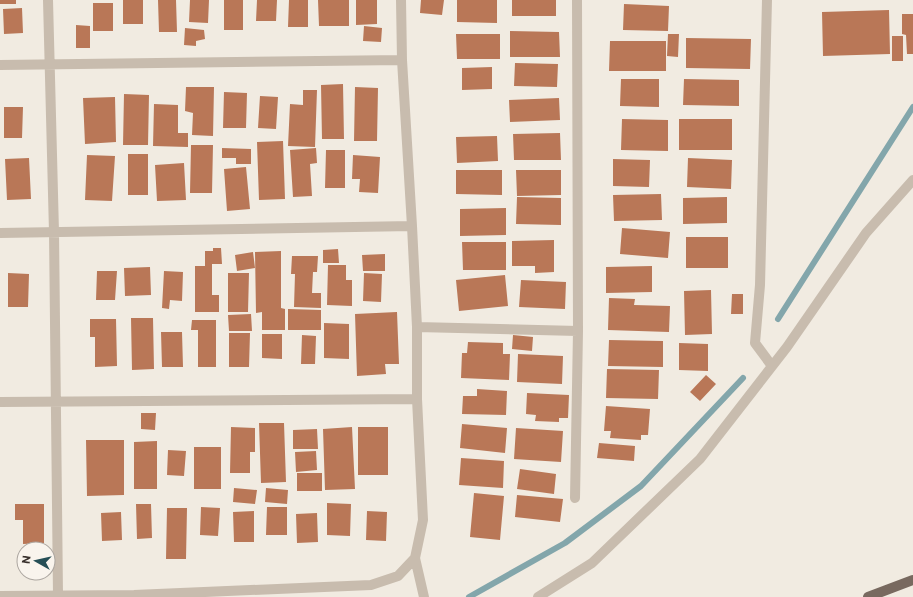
<svg xmlns="http://www.w3.org/2000/svg" width="913" height="597" font-family="Commissioner,sans-serif">
  <style>
    .lines { fill: none; stroke-linecap: round; stroke-linejoin: round }
    .stream { stroke: #83a6ab; stroke-width: 6 }
    .building { fill: #b97757 }
    .minor { stroke: #c8bcae; stroke-width: 10 }
    .major { stroke: #78695f; stroke-width: 10 }
  </style>
  <rect width="100%" height="100%" fill="#f1ebe1"/>
  <g class="lines">
    <path class="stream" d="M778,319L913,107
      M469,597L565,543L641,486L743,378"/>
  </g>
  <path class="building" d="M0,0H16V4H0Z
    M123,0H143V24H123Z
    M158,0H176L177,32H159Z
    M190,0H209L208,23L189,22Z
    M224,0H243V30H224Z
    M257,0H277L276,21H256Z
    M289,0H308V27H288Z
    M318,0H349V26H319Z
    M356,0H377V24L356,25Z
    M421,0H444L442,15L420,13Z
    M457,0H497V23L457,22Z
    M512,0H556V16H512Z
    M93,3H113V31H93Z
    M624,4L669,6L668,31L623,30Z
    M22,8L23,33L4,34L3,9Z
    M889,10L890,54L823,56L822,12Z
    M902,14H913V54H907L906,35L902,34Z
    M76,25L90,26V48H76Z
    M364,26L382,28L381,42L363,41Z
    M185,28L204,30L205,39L196,41V46L184,45Z
    M510,31L559,32L560,57H510Z
    M456,34H500V59H457Z
    M668,34H679L678,57L667,56Z
    M892,36H903V61H892Z
    M686,38L751,39L750,69L686,68Z
    M610,41H666V71H609Z
    M515,63L558,64L557,87L514,86Z
    M492,67V89L462,90V68Z
    M621,79H659V107L620,106Z
    M684,79L739,80V106L683,105Z
    M343,84L344,139H322L321,85Z
    M186,87H214L213,136L192,135L193,113L185,111Z
    M355,87L378,88L377,141H354Z
    M303,90H317L315,147L288,146L290,104L303,105Z
    M224,92L247,93L246,128H223Z
    M124,94L149,95L148,145H123Z
    M260,96L278,97L276,129L258,128Z
    M115,97L116,142L85,144L83,98Z
    M559,98L560,120L510,122L509,100Z
    M154,104L178,105V133H188V147L153,146Z
    M4,107H23L22,138H4Z
    M622,119L668,120V151L621,150Z
    M679,119H732V150H679Z
    M560,133L561,160H514L513,134Z
    M497,136L498,161L457,163L456,137Z
    M283,141L285,199L259,200L257,142Z
    M191,145H213L212,193H190Z
    M222,148L251,149V164H236V158H222Z
    M316,148L317,163L310,164L312,196L293,197L290,150Z
    M326,150H345V188H325Z
    M128,154H148V195H128Z
    M87,155L115,156L112,201L85,200Z
    M353,155L380,157L378,193L359,192L360,179H352Z
    M29,158L31,199L7,200L5,159Z
    M688,158L732,160L731,189L687,187Z
    M613,159L650,160L649,187L613,186Z
    M184,163L186,200L157,201L155,165Z
    M246,167L250,209L227,211L224,169Z
    M456,170H502V195L456,194Z
    M516,170H561V195L517,196Z
    M661,194L662,220L614,221L613,195Z
    M517,197L561,198V225L516,224Z
    M727,197V223L683,224V198Z
    M506,208V235L460,236V209Z
    M622,228L670,232L668,258L620,254Z
    M686,237H728V268H686Z
    M554,240V272L535,273V266H512V241Z
    M462,242H506V270H463Z
    M213,248H221L222,264H212V295H219V312H195V266H205V251H213Z
    M338,249L339,263H323V250Z
    M281,251V308L285,309V330H262V312L256,313L255,252Z
    M253,252L255,268L237,271L235,255Z
    M385,254V271H363L362,255Z
    M292,256H318L317,272H313L312,293H321V308L294,307L295,274H291Z
    M328,265H346V280H352V306L327,305Z
    M652,266V292L606,293V267Z
    M150,267L151,295L125,296L124,268Z
    M97,271H117L115,300H96Z
    M164,271L183,272L182,301L170,300L169,309L162,308Z
    M8,273L29,274L28,307H8Z
    M228,273H249L248,312H228Z
    M364,273L382,274L381,302L363,301Z
    M505,275L508,306L459,311L456,280Z
    M521,280L566,282L565,309L519,307Z
    M711,290L712,334L685,335L684,291Z
    M732,294H743V314H731Z
    M609,298L635,299L634,305L670,306L669,332L608,330Z
    M288,309L321,310V330H288Z
    M397,312L399,364H385L386,374L357,376L355,314Z
    M251,314L252,331H229L228,315Z
    M131,318H153L154,369L132,370Z
    M90,319H116L117,366L95,367V337H90Z
    M192,320H216V367H198V330H191Z
    M324,323L349,324V359L324,358Z
    M161,332H182L183,367H162Z
    M229,333H250L249,367H229Z
    M262,334H282V359L262,358Z
    M302,335L316,336L315,364H301Z
    M513,335L533,337L532,351L512,349Z
    M609,340L663,341V367L608,366Z
    M468,342L503,343V354H510L509,380L461,378L462,353H467Z
    M679,343L708,344V371L679,370Z
    M518,354L563,356L562,384L517,382Z
    M607,369L659,370L658,399L606,398Z
    M706,375L716,384L700,401L690,392Z
    M477,389L507,391L506,415L462,414L463,396H477Z
    M527,393L569,395L568,418H559V422L535,421L536,415L526,414Z
    M606,406L650,409L648,435H641V440L610,438L611,431H604Z
    M141,413H156L155,430L141,429Z
    M259,423H284L286,482L261,483Z
    M462,424L507,428L505,453L460,448Z
    M231,427L255,428V452H250V473H230Z
    M352,427L355,489L325,490L323,429Z
    M358,427H388V475H358Z
    M516,428L563,431L561,462L514,459Z
    M317,429L318,449H293V430Z
    M86,440H124V495L87,496Z
    M157,441V489H134V442Z
    M599,443L635,446L634,461L597,458Z
    M194,447H221V489H194Z
    M168,450L186,451L184,476L167,475Z
    M316,451L317,470L296,472L295,452Z
    M461,458L504,461L503,488L459,485Z
    M520,469L556,474L554,494L517,489Z
    M297,473H322V491H297Z
    M234,488L257,490L255,504L233,502Z
    M266,488L288,490L287,504L265,502Z
    M474,493L504,496L500,540L470,537Z
    M517,495L563,499L560,522L515,517Z
    M327,503L351,504L350,536L327,535Z
    M15,504H44V543L23,544V520H15Z
    M136,504H151L152,538L137,539Z
    M201,507L220,508L218,536L200,535Z
    M267,507H287V535H266Z
    M167,508H187L186,559H166Z
    M254,511V542H234L233,512Z
    M367,511L387,512L386,541L366,540Z
    M121,512L122,540L102,541L101,513Z
    M317,513L318,542L297,543L296,514Z"/>
  <g class="lines">
    <path class="minor" d="M48,0L54,232L58,595
      M767,0L760,285L755,343L772,366
      M0,65L402,60
      M0,233L412,226
      M417,327L578,331
      M0,402L417,399
      M575,498L578,331L577,0
      M415,558L424,597
      M0,596L134,595L371,585L398,576L415,558L423,520L417,399V327L412,226L402,60L401,0
      M538,597L592,563L700,459L787,347L866,233L913,180"/>
    <path class="major" d="M868,597L913,580"/>
  </g>
  <g transform="translate(36 561) rotate(278)"><circle r="19" fill="#f9f4ed" stroke="#aca6a0"/>
  <path d="M0-3L7 15L0 10L-7 15Z" fill="#254e55"/>
  <text y="-6" font-size="11" font-weight="bold" text-anchor="middle" fill="#38302c">N</text>
  </g>
</svg>
